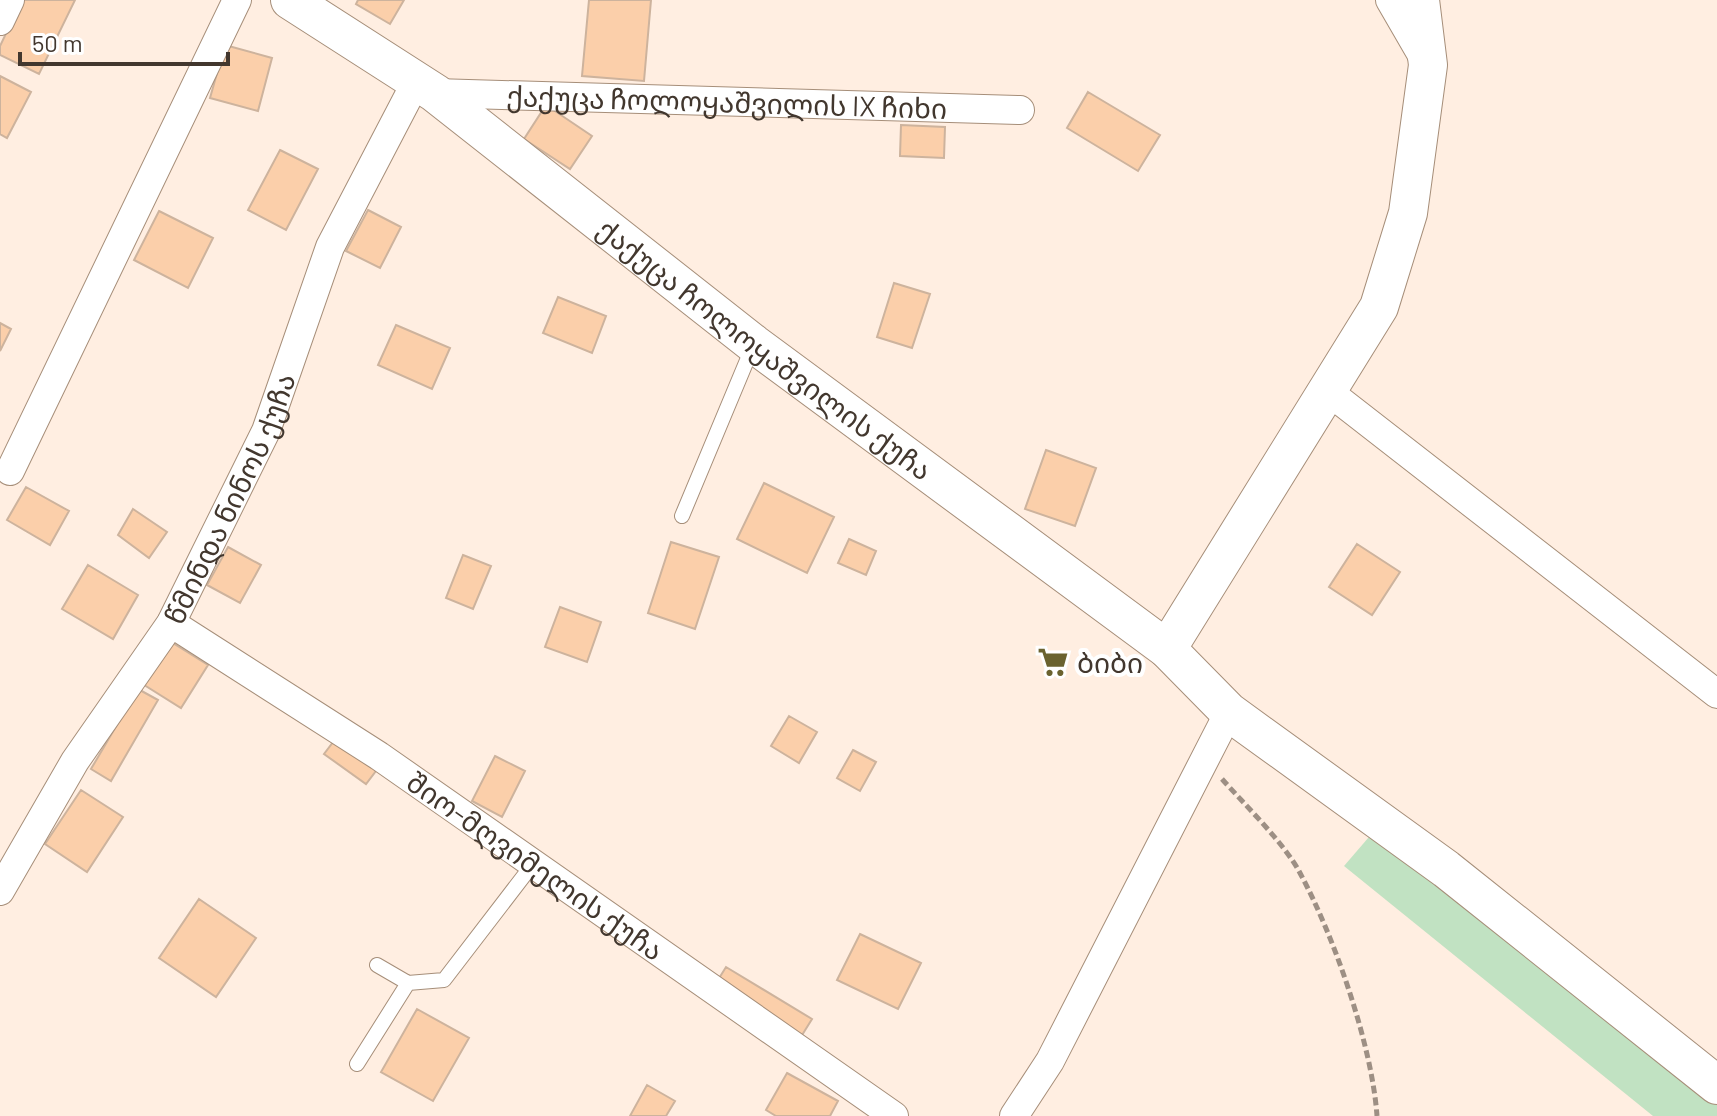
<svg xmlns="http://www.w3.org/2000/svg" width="1717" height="1116" font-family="Barlow,'Noto Sans Georgian',sans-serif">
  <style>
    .green { fill: #c1e2c2 }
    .building { fill: #fbcfaa; stroke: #cdb39d; stroke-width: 2 }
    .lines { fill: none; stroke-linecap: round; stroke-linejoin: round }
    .lane-casing { stroke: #a68e79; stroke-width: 16 }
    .street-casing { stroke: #a68e79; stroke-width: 30 }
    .secondary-casing { stroke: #a68e79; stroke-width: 40 }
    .path { stroke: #9d8f84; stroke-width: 5; stroke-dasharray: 8 4; stroke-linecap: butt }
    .lane { stroke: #fff; stroke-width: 14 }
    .street { stroke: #fff; stroke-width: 28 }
    .secondary { stroke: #fff; stroke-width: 38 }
    .labels { text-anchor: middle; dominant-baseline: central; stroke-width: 8; stroke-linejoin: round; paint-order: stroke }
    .street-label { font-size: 28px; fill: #42372e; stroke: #fff }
    .poi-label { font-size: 28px; fill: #42372e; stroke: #fff; text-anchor: start }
  </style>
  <rect width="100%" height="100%" fill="#ffeee1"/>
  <path class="green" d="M1375,830L1717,1104V1116H1653L1344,866Z"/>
  <path class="building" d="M22,0H75L39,74L0,55V46Z
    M358,0H404L390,24L356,4Z
    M589,0H651L644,81L582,76Z
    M225,45L272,58L258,111L210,98Z
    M0,76L31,92L7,138L0,134Z
    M1088,92L1160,135L1138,171L1067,128Z
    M546,105L592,136L570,169L524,139Z
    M901,125L945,127L944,158L900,156Z
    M280,150L318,169L286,230L248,210Z
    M368,210L401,227L380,268L346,251Z
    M159,211L213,238L188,288L134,260Z
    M894,283L930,294L912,348L877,337Z
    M558,297L606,316L592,353L543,333Z
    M0,323L11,329L0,351Z
    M396,325L450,348L432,389L378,365Z
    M1046,450L1096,468L1075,526L1025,509Z
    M764,483L834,517L807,573L737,539Z
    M26,487L69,511L50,545L7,520Z
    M133,509L167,532L149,558L118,535Z
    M849,539L876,551L866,575L838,563Z
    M671,542L719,557L695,629L648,613Z
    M1357,544L1400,572L1372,615L1329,587Z
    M228,547L261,565L240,603L207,585Z
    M463,555L491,566L473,609L446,598Z
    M88,565L138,595L113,639L62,609Z
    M560,607L601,622L587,662L545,647Z
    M168,640L208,665L181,708L141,683Z
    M138,689L158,700L111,781L91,769Z
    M789,716L817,732L799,763L771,746Z
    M337,737L379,767L366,784L324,754Z
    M853,750L876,762L860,791L837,778Z
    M495,756L525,771L502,817L472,801Z
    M81,790L123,817L87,872L45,844Z
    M199,899L256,938L216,997L159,958Z
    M860,934L921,963L898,1009L837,980Z
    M726,967L812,1019L799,1040L713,988Z
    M417,1009L469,1038L433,1101L381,1072Z
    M787,1073L838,1101L830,1116H776L766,1110Z
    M647,1085L675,1101L666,1116H630Z"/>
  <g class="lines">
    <g class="lane-casing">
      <path id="lane" d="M682,516L753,346
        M377,965L408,983L444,980L533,864
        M357,1064L408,983"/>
    </g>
    <g class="street-casing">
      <g id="street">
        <path d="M1390,0L1423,57"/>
        <path d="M0,21L10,0"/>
        <path id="s1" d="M435,93L1020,110"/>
        <path d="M1329,392L1717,694"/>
        <path d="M10,471L237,0"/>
        <path id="s2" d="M171,623L379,756L894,1116"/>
        <path id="s3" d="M0,891L75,761L171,623L266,431L330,247L415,84"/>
        <path d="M1014,1116L1050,1061L1229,712"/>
      </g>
    </g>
    <g class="secondary-casing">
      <g id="secondary">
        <path id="s4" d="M290,0L435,93L754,344L1167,649L1229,712L1446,869L1717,1085"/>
        <path d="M1167,649L1379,307L1408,213L1428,65L1420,0"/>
      </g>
    </g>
    <path class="path" d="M1222,779C1245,805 1285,844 1300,873C1334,936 1372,1045 1377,1116"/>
    <use href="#lane" class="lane"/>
    <use href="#street" class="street"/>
    <use href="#secondary" class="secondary"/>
  </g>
  <defs>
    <g id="supermarket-bare" transform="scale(2.4)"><path d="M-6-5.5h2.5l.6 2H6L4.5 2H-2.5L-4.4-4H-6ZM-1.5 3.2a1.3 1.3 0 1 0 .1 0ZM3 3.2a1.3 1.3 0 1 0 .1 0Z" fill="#6a622f" stroke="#fff" stroke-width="2.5" paint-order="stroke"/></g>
  </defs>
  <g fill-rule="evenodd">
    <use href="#supermarket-bare" x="1053" y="662"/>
  </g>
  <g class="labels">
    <g class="street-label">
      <text stroke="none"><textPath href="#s1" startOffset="292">ქაქუცა ჩოლოყაშვილის IX ჩიხი</textPath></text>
      <text stroke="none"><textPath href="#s4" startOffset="590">ქაქუცა ჩოლოყაშვილის ქუჩა</textPath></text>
      <text stroke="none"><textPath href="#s3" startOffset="456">წმინდა ნინოს ქუჩა</textPath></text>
      <text stroke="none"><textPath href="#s2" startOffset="438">შიო-მღვიმელის ქუჩა</textPath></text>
    </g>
    <g class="poi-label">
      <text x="1077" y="662">ბიბი</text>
    </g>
  </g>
  <path d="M20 52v12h208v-12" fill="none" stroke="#42372e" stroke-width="4"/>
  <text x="32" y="52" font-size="24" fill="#42372e" stroke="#ffffff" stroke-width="6" paint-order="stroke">50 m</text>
</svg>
